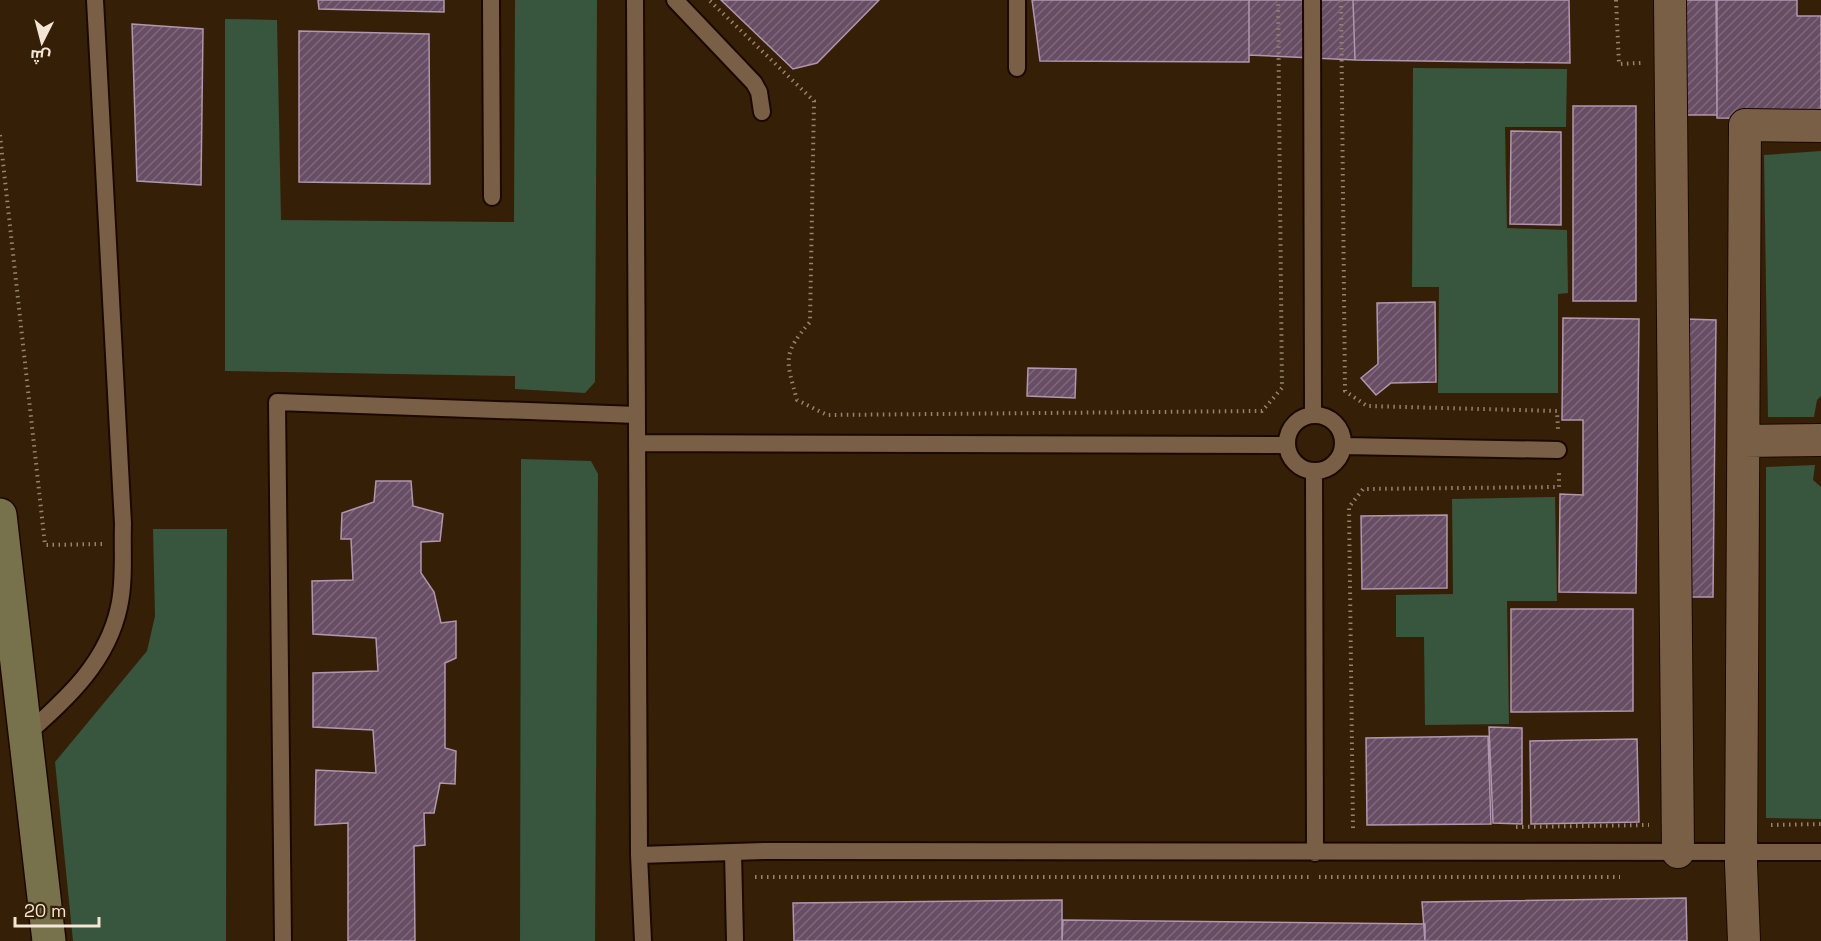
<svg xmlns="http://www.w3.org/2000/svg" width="1821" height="941" font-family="'Space Grotesk',Cairo,sans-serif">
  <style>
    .green { fill: #38553d }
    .building { fill: url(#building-hatch); stroke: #b295ae; stroke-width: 1.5 }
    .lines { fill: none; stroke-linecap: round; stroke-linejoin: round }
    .lane-casing { stroke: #1c0800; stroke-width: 20 }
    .street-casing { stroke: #1c0800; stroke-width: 34 }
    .secondary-casing { stroke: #1c0800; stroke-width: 36 }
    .path { stroke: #94836e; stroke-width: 4; stroke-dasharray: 1.5 4.5; stroke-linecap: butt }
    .lane { stroke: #785f46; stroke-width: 16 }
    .street { stroke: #785f46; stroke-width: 32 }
    .secondary { stroke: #77724c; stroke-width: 33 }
  </style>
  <defs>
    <pattern id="building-hatch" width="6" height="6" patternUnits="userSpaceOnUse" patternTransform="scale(1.5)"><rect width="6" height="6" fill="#684e65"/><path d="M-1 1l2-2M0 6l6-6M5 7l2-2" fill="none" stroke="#7e687a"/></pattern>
  </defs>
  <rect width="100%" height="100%" fill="#352007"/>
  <path class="green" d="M515,0H597L595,382L585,393L515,389V376L225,371V19L277,20L281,220L514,222Z
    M1413,68L1567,69L1566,127H1505L1507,228L1567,230L1568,293L1558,294V393H1438L1439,287H1412Z
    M1821,151V396L1817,400L1814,417H1768L1764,155Z
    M521,459L591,461L598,474L595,941H520Z
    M1815,465L1813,480L1821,487V819L1766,818V467Z
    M1555,497L1557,601H1507L1509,724L1425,725L1424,637H1396V595L1453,594L1452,499Z
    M153,529H227L226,941H73L55,762L147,651L155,616Z"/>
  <path class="building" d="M318,0H444V12L319,9Z
    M721,0H879L817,63L793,69Z
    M1032,0H1249V62L1040,61Z
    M1249,0H1353L1355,60L1249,55Z
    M1353,0H1569L1570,63L1355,60Z
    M1682,0H1716L1717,115H1683Z
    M1717,0H1797V16H1821V119L1717,118Z
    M132,24L203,29L201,185L137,181Z
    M299,31L429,34L430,184L299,182Z
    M1573,106H1636V301H1573Z
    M1511,131L1561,132V225L1510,224Z
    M1435,302L1436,382L1391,383L1376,395L1361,378L1378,364L1377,303Z
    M1563,318L1639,319L1636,593L1559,592L1560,494L1583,495V420H1562Z
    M1686,319L1716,320L1713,597H1683Z
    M1028,368L1076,369L1075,398L1027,396Z
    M376,481H411L413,506L443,514L440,541L421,542V573L434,592L441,623L456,621V658L445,663V748L456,751L455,784L440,783L434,813H424L425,845L414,846L415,941H348V823L315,825L316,770L376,773L373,730L313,727V673L378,671L376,638L313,634L312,581L353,580L351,539H341L342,513L374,502Z
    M1447,515V588L1362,589L1361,516Z
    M1511,609H1633V711L1511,712Z
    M1489,727L1522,728V824L1493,823Z
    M1488,736L1491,824L1367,825L1366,738Z
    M1637,739L1639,822L1531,824L1530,741Z
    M1686,898L1687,941H1425L1422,902Z
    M1062,900V941H794L793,903Z
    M1063,920L1425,924V941H1062Z"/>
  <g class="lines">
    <g class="lane-casing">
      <path id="lane" d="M491,0L492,197
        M635,0L639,855L643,941
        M675,0L754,83L759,92L762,112
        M1017,0V68
        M1312,0L1313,415
        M1287 443a28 28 0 1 1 56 0a28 28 0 1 1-56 0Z
        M637,443L1287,445
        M1343,446L1558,450
        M1314,471L1315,853
        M26,735C67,698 107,663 119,607C125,580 122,551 123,524L95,0
        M733,852L735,941
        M639,855L764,851L1821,852
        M283,941L277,402L637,415"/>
    </g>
    <g class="street-casing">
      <path id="street" d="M1670,0L1678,852
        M1744,441L1821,440
        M1744,941L1741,864L1745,125L1821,126"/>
    </g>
    <g class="secondary-casing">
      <path id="secondary" d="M0,515L49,941"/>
    </g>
    <path class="path" d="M1341,0L1345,391L1367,406L1557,411L1558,429
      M1616,0L1619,64L1641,63
      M710,1L814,101L810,322C782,354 786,360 797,400L827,415L1262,411L1282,388L1278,0
      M0,135L45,545L103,544
      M1771,825L1821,824
      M1516,827L1649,825
      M1353,828L1349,507L1363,489L1559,487V472
      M755,877H1311
      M1319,877H1620"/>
    <use href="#lane" class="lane"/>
    <use href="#street" class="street"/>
    <use href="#secondary" class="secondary"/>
  </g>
  <g transform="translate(42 42) rotate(186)" stroke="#352007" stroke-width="4.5" paint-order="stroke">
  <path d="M0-4.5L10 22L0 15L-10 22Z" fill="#f4e6d7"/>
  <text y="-9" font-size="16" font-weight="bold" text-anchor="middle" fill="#f4e6d7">ش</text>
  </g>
  <path d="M15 917v9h84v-9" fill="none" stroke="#f4e6d7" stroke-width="3"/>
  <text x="24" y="917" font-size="18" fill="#f4e6d7" stroke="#352007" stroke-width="4.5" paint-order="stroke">20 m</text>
</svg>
